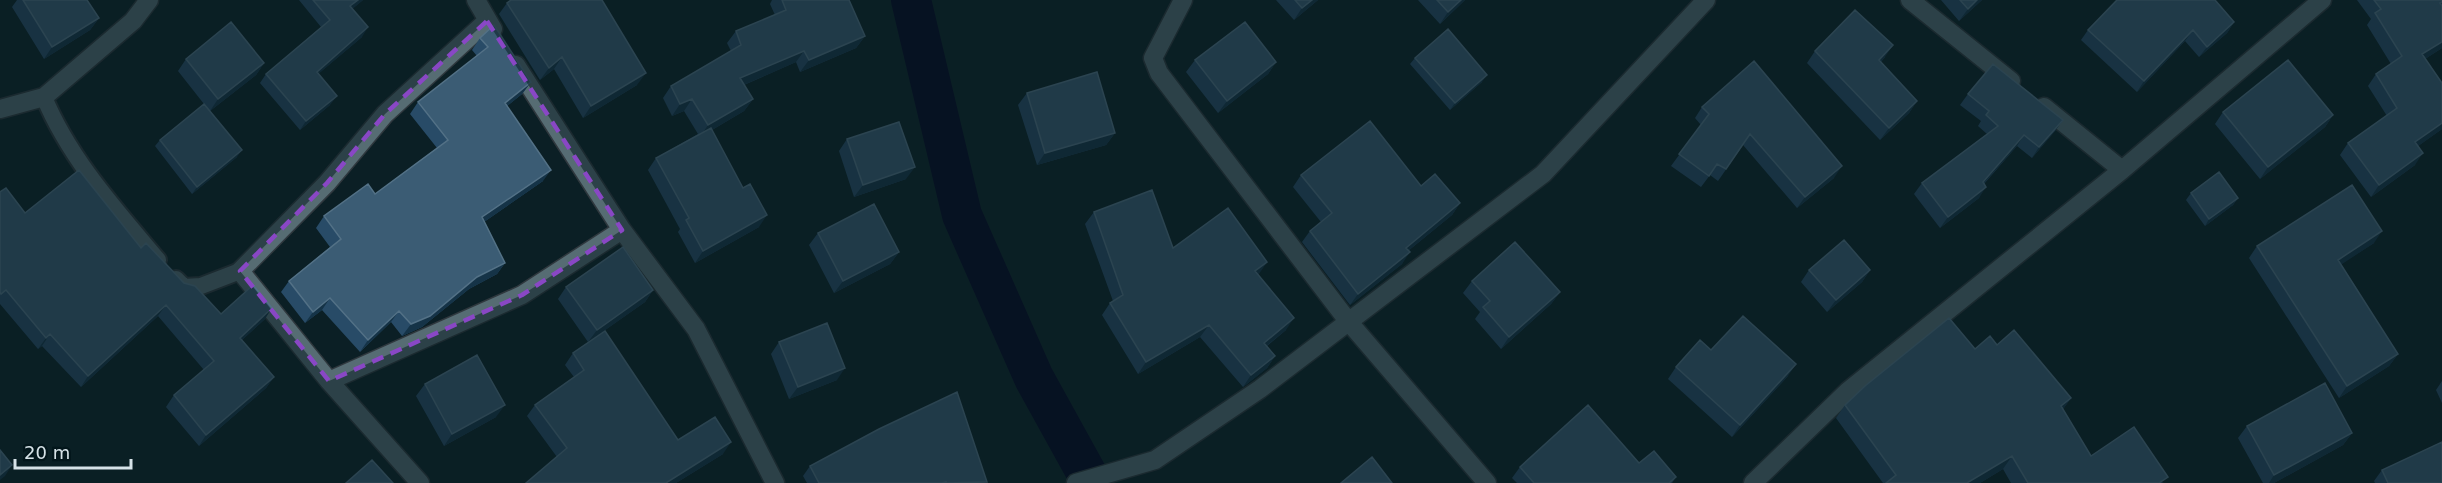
<svg xmlns="http://www.w3.org/2000/svg" width="2442" height="483" font-family="'DejaVu Sans',sans-serif">
  <style>
    .lines { fill: none; stroke-linecap: round; stroke-linejoin: round }
    .canal { stroke: #020321; stroke-width: 40 }
    .lane-casing { stroke: #2f383e; stroke-width: 20 }
    .street-casing { stroke: #2f383e; stroke-width: 21 }
    .lane { stroke: #566c73; stroke-width: 16 }
    .street { stroke: #566c73; stroke-width: 18 }
    .wall { fill: #284b67 }
    .shaded-wall { fill: #153347 }
    .building { fill: #3b5c74; stroke: #537186; stroke-width: 1.5 }
    .marked { fill: none; stroke: #8947c5; stroke-width: 4.5; stroke-dasharray: 12 8; stroke-linejoin: round }
  </style>
  <rect width="100%" height="100%" fill="#0b1f25"/>
  <g class="lines">
    <path class="canal" d="M911,0L962,215L1034,378L1092,483"/>
    <g class="lane-casing">
      <path id="lane" d="M44,97C69,158 116,210 158,260
        M176,279L184,287L201,286L240,271"/>
    </g>
    <g class="street-casing">
      <path id="street" d="M476,0L493,29
        M1183,0L1153,58L1159,73L1348,321L1487,483
        M1910,0L2011,81
        M516,65L622,230L696,329L775,483
        M2044,107L2122,170
        M0,109L44,97L133,21L149,0
        M329,381L522,295L622,230
        M420,483L329,381L240,271L327,183L385,114L487,21
        M1076,483L1155,460L1260,389L1543,174L1706,0
        M1753,483L1848,391L2122,170L2322,0"/>
    </g>
    <use href="#lane" class="lane"/>
    <use href="#street" class="street"/>
  </g>
  <path class="wall" d="M17,0H87L99,18L90,30L44,59L12,7Z
    M299,0H363L352,9L362,37L318,74L330,105L300,130L260,83L266,74L321,27Z
    M772,0H849L865,36L856,48L800,72L796,62L744,85L753,99L744,111L712,130L759,227L695,263L678,232L680,229L648,170L656,158L698,134L684,111L672,116L663,98L671,86L731,51L727,43L736,31L775,15L770,4Z
    M1276,0H1318L1294,20Z
    M1418,0H1465L1440,24Z
    M1941,0H1982L1959,21Z
    M2357,0H2442V48L2425,59L2442,83V129L2418,146L2415,165L2371,197L2340,155L2348,143L2387,116L2368,86L2376,74L2391,64L2367,25L2371,19Z
    M507,3L637,85L583,118L554,69L540,80L499,14Z
    M2234,22L2227,33L2199,57L2185,41L2137,92L2081,40L2088,30Z
    M480,38L531,82L522,94L507,106L543,181L484,222L505,263L497,274L469,289L422,327L402,336L391,322L360,352L322,310L305,323L281,292L289,281L330,247L316,228L324,216L375,194L437,148L410,114L418,102L477,56L472,50Z
    M1815,51L1885,57L1881,62L1917,101L1909,113L1880,140L1807,63Z
    M1415,58L1482,82L1450,110L1410,64Z
    M186,59L264,63L256,75L210,111L237,157L192,194L155,146L160,140L204,104L178,71Z
    M1195,60L1276,62L1268,74L1218,113L1186,72Z
    M1027,93L1115,133L1106,145L1037,165L1018,105Z
    M1968,94L2063,120L2055,131L2032,158L2017,146L1984,184L1979,198L1940,228L1914,194L1922,183L1987,134L1978,126L1981,121L1960,105Z
    M1702,107L1834,178L1797,208L1743,145L1718,181L1710,175L1701,187L1671,166L1701,125L1695,118Z
    M2223,112L2333,115L2325,127L2260,179L2215,124Z
    M847,139L906,179L854,197L839,151Z
    M1301,175L1421,186L1460,203L1452,215L1408,251L1402,264L1350,305L1302,242L1310,231L1321,222L1293,187Z
    M0,192L25,213L141,248L184,283L221,314L265,319L242,340L274,377L266,388L199,446L166,407L174,395L204,370L158,316L81,387L42,346L38,349L0,304Z
    M2191,193L2238,198L2233,205L2205,226L2186,200Z
    M1094,212L1173,248L1267,262L1258,274L1286,330L1267,346L1275,356L1267,368L1243,387L1200,337L1138,374L1102,315L1110,303L1113,301L1085,224Z
    M818,233L899,252L890,264L834,293L809,245Z
    M2374,243L2341,264L2398,354L2389,366L2339,398L2249,258L2257,246Z
    M1809,270H1870L1862,282L1827,312L1801,282Z
    M1472,281L1560,292L1551,304L1501,349L1475,319L1480,312L1463,293Z
    M566,287L653,290L645,302L588,342L558,299Z
    M779,342L837,380L789,399L771,354Z
    M1997,345L2071,398L2063,409L2091,456L2164,483H2011L2003,469L1980,483H1883L1836,418L1845,405L1975,349Z
    M1711,350L1788,376L1732,437L1668,379L1676,367Z
    M573,353L678,440L723,454L676,483H526L557,457L527,416L535,405L574,377L565,365Z
    M2442,381V403L2436,390Z
    M425,384L496,417L444,446L416,396Z
    M2247,426L2352,433L2343,445L2274,483H2263L2238,438Z
    M1639,463L1676,477L1672,483H1517L1512,478L1520,467Z
    M810,466L986,483H807L803,476Z
    M2382,470L2442,483H2375L2374,481Z"/>
  <path class="shaded-wall" d="M358,0H363L344,16L350,6Z
    M1312,0H1318L1294,20L1302,8Z
    M1461,0H1465L1440,24L1448,12Z
    M1977,0H1982L1959,21L1968,9Z
    M99,18L90,30L44,59L52,47Z
    M2234,22L2227,33L2199,57L2207,47Z
    M368,27L362,37L310,81L317,72Z
    M2193,30L2185,41L2137,92L2144,81Z
    M865,36L856,48L800,72L809,60Z
    M2442,42V48L2414,66L2422,54Z
    M1893,45L1885,57L1871,72L1879,60Z
    M804,51L796,62L732,90L740,78Z
    M562,57L554,69L540,80L549,68Z
    M1276,62L1268,74L1218,113L1227,101Z
    M264,63L256,75L210,111L218,99Z
    M646,73L637,85L583,118L591,106Z
    M1487,75L1482,82L1450,110L1455,103Z
    M531,82L522,94L496,115L505,103Z
    M337,96L330,105L300,130L306,121Z
    M692,99L684,111L672,116L680,104Z
    M753,99L744,111L700,137L708,125Z
    M1917,101L1909,113L1880,140L1889,128Z
    M2333,115L2325,127L2260,179L2268,167Z
    M2063,120L2055,131L2032,158L2039,147Z
    M2442,123V129L2407,154L2415,142Z
    M1115,133L1106,145L1037,165L1045,153Z
    M2024,135L2017,146L1975,193L1983,182Z
    M242,150L237,157L192,194L197,187Z
    M2423,153L2415,165L2371,197L2379,185Z
    M1842,166L1834,178L1797,208L1805,197Z
    M915,167L906,179L854,197L863,185Z
    M551,170L543,181L474,229L482,217Z
    M1986,187L1979,198L1940,228L1948,217Z
    M2238,198L2233,205L2205,226L2209,219Z
    M1460,203L1452,215L1398,259L1406,248Z
    M767,215L759,227L695,263L703,251Z
    M2382,231L2374,243L2330,272L2338,260Z
    M899,252L890,264L834,293L843,281Z
    M1410,252L1402,264L1350,305L1358,294Z
    M1267,262L1259,274L1246,282L1255,271Z
    M505,263L497,274L469,289L422,327L402,336L411,324L477,277Z
    M1870,270L1862,282L1827,312L1836,300Z
    M653,290L645,302L588,342L597,330Z
    M1560,292L1551,304L1501,349L1509,337Z
    M330,298L322,310L305,323L313,312Z
    M166,305L158,316L81,387L88,376Z
    M272,308L265,319L232,349L240,338Z
    M399,311L391,322L360,352L368,340Z
    M1294,318L1286,330L1256,354L1264,343Z
    M1209,325L1200,337L1138,374L1146,362Z
    M50,334L42,346L38,349L46,338Z
    M2398,354L2389,366L2339,398L2347,386Z
    M1275,356L1267,368L1243,387L1251,375Z
    M1796,364L1788,376L1732,437L1740,425Z
    M845,368L837,380L789,399L798,387Z
    M274,377L266,388L199,446L206,435Z
    M2071,398L2062,411L2061,406Z
    M505,405L496,417L444,446L452,434Z
    M2352,433L2343,445L2274,483H2269L2274,475Z
    M731,442L723,454L676,483H666Z
    M2012,456L2003,469L1980,483H1967Z
    M12,465L5,476L0,480V475Z"/>
  <path class="building" d="M23,0H87L99,18L52,47Z
    M313,0H358L350,6L368,27L317,72L337,96L306,121L266,74L330,20Z
    M511,0H602L646,73L591,106L562,57L549,68L507,3Z
    M782,0H849L865,36L809,60L804,51L740,78L753,99L708,125L692,99L680,104L671,86L741,45L736,31L786,10Z
    M1295,0H1312L1302,8Z
    M1437,0H1461L1448,12Z
    M1960,0H1977L1968,9Z
    M2117,0H2215L2234,22L2207,47L2193,30L2144,81L2088,30Z
    M2374,0H2442V2L2440,3L2442,6V42L2422,54L2442,83V123L2415,142L2423,153L2379,185L2348,143L2397,108L2376,74L2402,56L2375,13L2381,9Z
    M1855,10L1893,45L1879,60L1917,101L1889,128L1815,51Z
    M231,22L264,63L218,99L186,59Z
    M1245,22L1276,62L1227,101L1195,60Z
    M494,25L531,82L505,103L551,170L482,217L505,263L477,277L430,316L411,324L399,311L368,340L330,298L313,312L289,281L341,239L324,216L368,184L375,194L448,140L418,102L488,47L480,38Z
    M1448,29L1487,75L1455,103L1415,58Z
    M2288,60L2333,115L2268,167L2223,112Z
    M1754,61L1842,166L1805,197L1750,134L1726,169L1717,164L1709,176L1679,154L1709,114L1702,107Z
    M1993,64L2063,120L2039,147L2024,135L1983,182L1986,187L1948,217L1922,183L1998,126L1986,115L1989,111L1968,94Z
    M1097,72L1115,133L1045,153L1027,93Z
    M204,104L242,150L197,187L160,140Z
    M1370,121L1421,186L1435,174L1460,203L1406,248L1410,252L1358,294L1310,231L1332,213L1301,175Z
    M899,122L915,167L863,185L847,139Z
    M711,128L743,188L750,184L767,215L703,251L686,220L689,218L656,158Z
    M79,170L141,248L146,243L184,283L195,286L221,314L253,285L272,308L240,338L274,377L206,435L174,395L214,361L166,305L88,376L50,334L46,338L6,290L1,294L0,292V192L6,188L25,213Z
    M2219,172L2238,198L2209,219L2191,193Z
    M2352,185L2382,231L2338,260L2398,354L2347,386L2257,246Z
    M1152,190L1173,248L1228,208L1267,262L1255,271L1294,318L1264,343L1275,356L1251,375L1209,325L1146,362L1110,303L1123,295L1094,212Z
    M874,204L899,252L843,281L818,233Z
    M1844,240L1870,270L1836,300L1809,270Z
    M1515,242L1560,292L1509,337L1483,307L1490,301L1472,281Z
    M623,247L653,290L597,330L566,287Z
    M1743,316L1796,364L1740,425L1676,367L1700,340L1711,350Z
    M1949,318L1975,349L1990,336L1997,345L2014,330L2071,398L2061,406L2091,456L2134,427L2168,477L2159,483H2028L2012,456L1967,483H1886L1896,475L1845,405L1865,386Z
    M827,323L845,368L798,387L779,342Z
    M605,331L678,440L715,417L731,442L666,483H526L567,448L535,405L584,370L573,353Z
    M477,355L505,405L452,434L425,384Z
    M2325,383L2352,433L2274,475L2247,426Z
    M957,392L987,482L946,483V482L942,483H819L810,466L879,429Z
    M1588,405L1639,463L1654,451L1676,477L1669,483H1534L1520,467Z
    M2442,442V483H2388L2382,470Z
    M0,450L12,465L0,475Z
    M1372,457L1392,483H1341Z
    M372,460L393,483H346Z"/>
  <path d="M0 0H2442V483H0ZM487,21L622,230L522,295L329,381L240,271L327,183L385,114Z" fill="#0b1f25" fill-opacity=".55" fill-rule="evenodd"/>
  <path class="marked" d="M487,21L622,230L522,295L329,381L240,271L327,183L385,114Z"/>
  <path d="M15 459v9h116v-9" fill="none" stroke="#d6e2e7" stroke-width="3"/>
  <text x="24" y="459" font-size="18" fill="#d6e2e7" stroke="#03161b" stroke-width="4.5" paint-order="stroke">20 m</text>
</svg>
